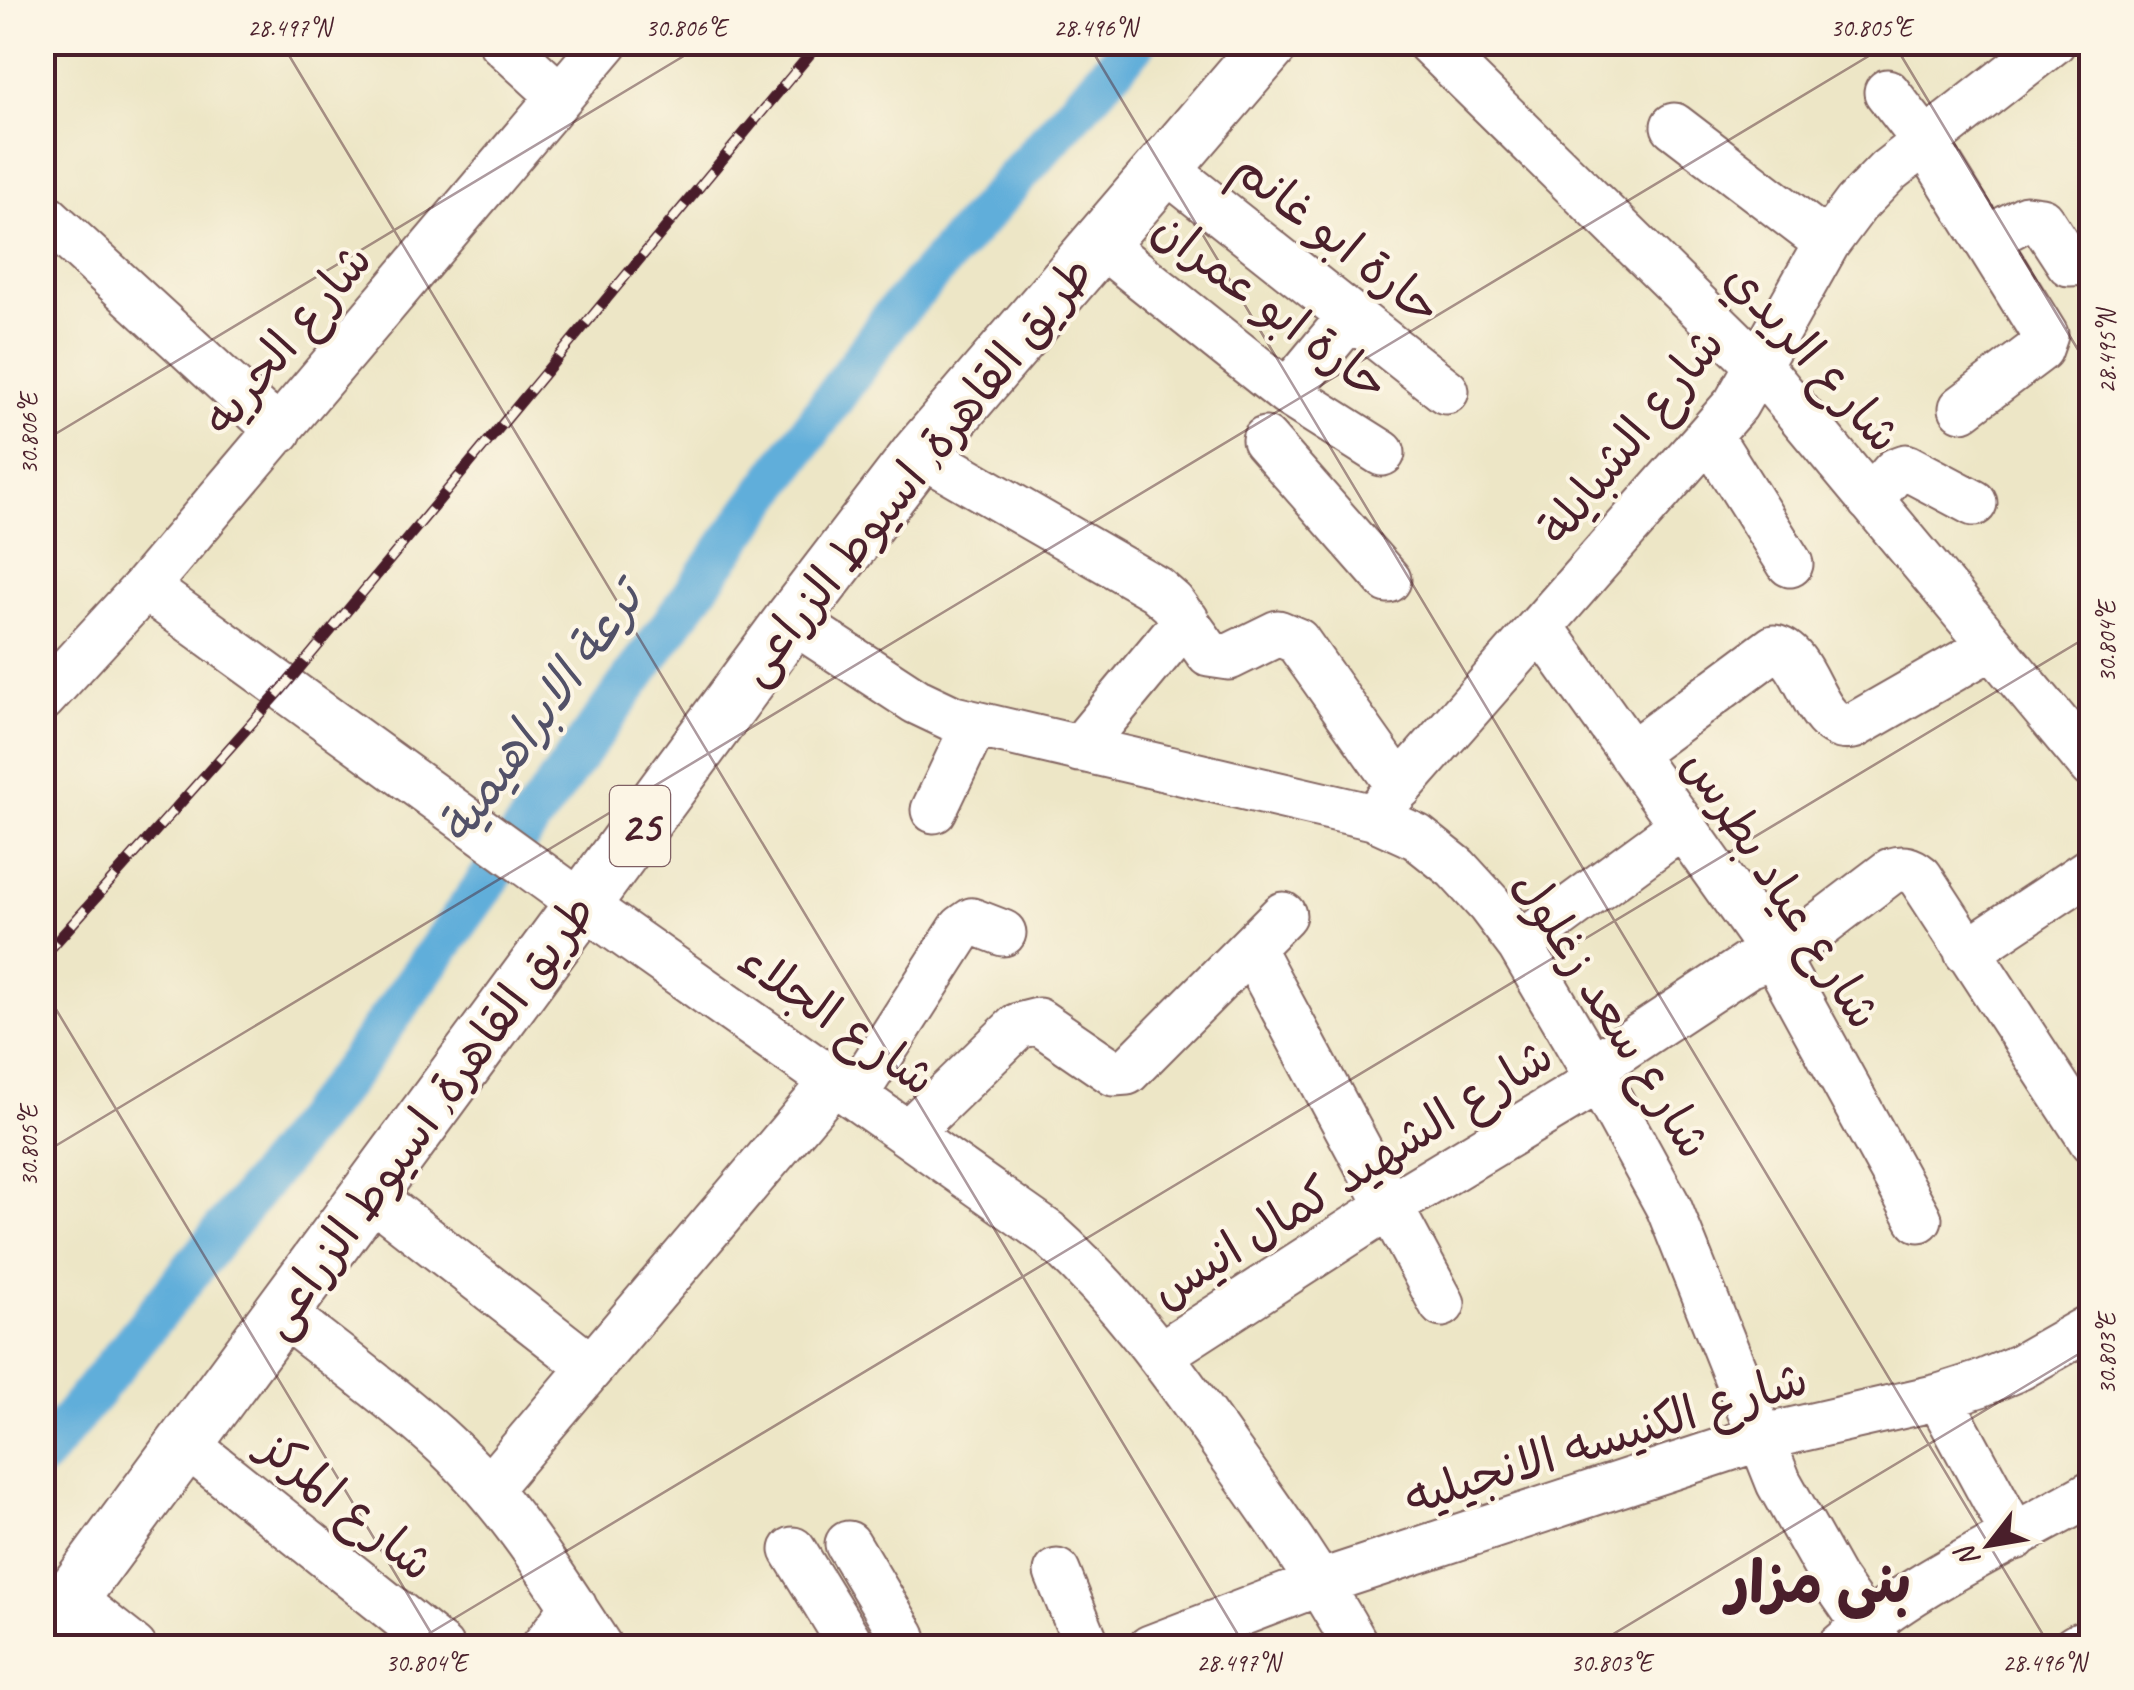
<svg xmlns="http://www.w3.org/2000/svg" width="2134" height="1690" font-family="Caveat,'Playpen Sans Arabic',sans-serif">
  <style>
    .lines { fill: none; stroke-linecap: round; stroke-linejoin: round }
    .canal { stroke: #61aeda; stroke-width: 42 }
    .minor-casing { stroke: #836561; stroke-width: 49 }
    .highway-casing { stroke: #836561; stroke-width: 59 }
    .minor { stroke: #fff; stroke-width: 45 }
    .highway { stroke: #fff; stroke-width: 55 }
    .rail-casing { stroke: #4a1f2b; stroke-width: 11 }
    .rail { stroke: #fcf5e5; stroke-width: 8; stroke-dasharray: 22; stroke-linecap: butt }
    .ticks { fill: none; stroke: #4a1f2b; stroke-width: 2.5; stroke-opacity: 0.45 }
    .labels { text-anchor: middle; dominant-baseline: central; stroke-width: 8; stroke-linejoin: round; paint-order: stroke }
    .shield { fill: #fcf5e5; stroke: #7f5f63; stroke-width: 2.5 }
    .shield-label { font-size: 45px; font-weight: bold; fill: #4a1f2b }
    .street-label { font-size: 48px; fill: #4a1f2b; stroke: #fcf5e5 }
    .water-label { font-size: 50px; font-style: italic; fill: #525168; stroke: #fcf5e5 }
    .district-label { font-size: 58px; font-weight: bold; fill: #4a1f2b; stroke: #fcf5e5 }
    .neatline { fill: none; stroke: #4a1f2b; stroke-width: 4 }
    .ticks-label { font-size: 25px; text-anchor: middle; fill: #4a1f2b }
  </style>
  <rect width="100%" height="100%" fill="#fcf5e5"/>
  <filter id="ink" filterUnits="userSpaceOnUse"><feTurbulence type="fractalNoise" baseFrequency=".01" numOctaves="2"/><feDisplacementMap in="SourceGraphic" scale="20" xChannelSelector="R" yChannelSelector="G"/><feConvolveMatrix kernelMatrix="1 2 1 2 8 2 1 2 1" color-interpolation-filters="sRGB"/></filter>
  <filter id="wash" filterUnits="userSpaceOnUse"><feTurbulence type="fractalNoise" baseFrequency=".0048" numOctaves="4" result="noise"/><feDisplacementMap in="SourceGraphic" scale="40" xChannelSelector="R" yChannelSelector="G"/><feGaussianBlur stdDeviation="2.25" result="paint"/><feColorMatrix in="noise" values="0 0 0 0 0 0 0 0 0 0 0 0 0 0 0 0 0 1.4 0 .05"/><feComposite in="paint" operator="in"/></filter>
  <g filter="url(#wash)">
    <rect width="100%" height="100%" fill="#ede6c6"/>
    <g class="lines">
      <path class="canal" d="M42,1456L352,1070L891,318L1136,42"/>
    </g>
  </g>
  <g filter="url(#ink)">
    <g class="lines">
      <g class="minor-casing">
        <path id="minor" d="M501,42L560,96
          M1429,42L1760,367L2092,766
          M1887,92L1925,141L2045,335L2040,349L1962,408
          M1674,126L1827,243
          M1163,167L1446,391
          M42,213L279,431
          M1987,239L2026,218L2041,220L2069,263L2092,262
          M1098,242L1287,393L1382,453
          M1287,393L1350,317
          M1709,435L1790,564
          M1265,440L1388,580
          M920,453L1156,589L1172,603L1209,654L1229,657L1278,633L1297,641L1400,787
          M1870,500L1895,471L1906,467L1974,503
          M145,587L582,904L1048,1233C1121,1298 1172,1370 1228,1450C1274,1514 1319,1578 1357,1648
          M792,620L916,701L954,719L1373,817L1417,837L1456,868L1489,904L1520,945L1599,1080L1669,1208L1779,1483L1833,1579L1881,1648
          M1541,627L1774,954L1919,1219
          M42,699L145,587L606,42
          M1079,749L1186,620
          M1631,754L1774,648C1810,654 1812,734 1853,726L1991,647
          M934,810L974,726
          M1373,817L1736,404L1827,243L1856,204L1888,171L2053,42
          M1520,945L1682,826
          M1251,948L1442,1304
          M1967,952L2092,869
          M1592,1068L1748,965L1787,950L1891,871C1904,867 1910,869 1920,877L2092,1141
          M855,1095L962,928L972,921L1003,933
          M908,1133L1018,1026L1038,1021L1114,1073L1127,1072L1283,915
          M370,1195L591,1367
          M282,1313C334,1354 388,1393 437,1437C503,1496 552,1574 600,1648
          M1161,1354L1390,1206L1599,1080
          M1939,1397L2015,1537
          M186,1444L441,1648
          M488,1489L834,1081
          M848,1544L903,1636L905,1648
          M793,1550L853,1648
          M1057,1572L1088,1648
          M72,1599L134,1648
          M543,1648L574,1607
          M1150,1648L1322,1582L1760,1438L1939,1397L1980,1384L2020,1367L2092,1326
          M1839,1648C1912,1583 2007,1542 2092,1493
          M2075,1648L2082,1644L2091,1648"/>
      </g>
      <g class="highway-casing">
        <path id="highway" d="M42,1637L792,620L920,453L1272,42"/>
      </g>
      <use href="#minor" class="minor"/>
      <use href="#highway" class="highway"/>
      <g class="rail-casing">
        <path id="rail" d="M42,958L283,688L820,42"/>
      </g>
      <use href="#rail" class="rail"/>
    </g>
  </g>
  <path class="ticks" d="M281,42L1246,1648M1087,42L2051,1648M1893,42L2092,373M42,442L707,42M42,986L440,1648M42,1154L1892,42M405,1648L2092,634M1590,1648L2092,1346"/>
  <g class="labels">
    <rect class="shield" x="610" y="786" width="60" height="80" rx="8"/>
    <g class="shield-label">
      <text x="640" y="826">25</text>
    </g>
    <g class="street-label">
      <text transform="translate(1337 238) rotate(38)">حارة ابو غانم</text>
      <text transform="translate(1271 306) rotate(37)">حارة ابو عمران</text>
      <text transform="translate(287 339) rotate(-50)">شارع الحريه</text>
      <text transform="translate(1813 357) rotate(48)">شارع الريدي</text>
      <text transform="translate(1631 436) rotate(-51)">شارع الشبايلة</text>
      <text transform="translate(915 470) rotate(-51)">طريق القاهرة, اسيوط الزراعى</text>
      <text transform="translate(1782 889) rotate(57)">شارع عياد بطرس</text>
      <text transform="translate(1612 1014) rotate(58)">شارع سعد زغلول</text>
      <text transform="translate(837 1019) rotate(35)">شارع الجلاء</text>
      <text transform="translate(427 1116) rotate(-54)">طريق القاهرة, اسيوط الزراعى</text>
      <text transform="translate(1352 1173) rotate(-32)">شارع الشهيد كمال انيس</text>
      <text transform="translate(1606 1438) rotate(-17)">شارع الكنيسه الانجيليه</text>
      <text transform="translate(347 1505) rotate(39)">شارع المركز</text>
    </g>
    <g class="water-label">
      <text transform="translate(540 713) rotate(-54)">ترعة الابراهيمية</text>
    </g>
    <g class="district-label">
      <text x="1819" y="1582">بنى مزار</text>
    </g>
  </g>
  <rect width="2134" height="1690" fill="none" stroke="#fcf5e5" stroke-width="110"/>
  <g transform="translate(1989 1545) rotate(239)" stroke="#fcf5e5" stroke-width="8" paint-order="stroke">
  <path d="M0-8L18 38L0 25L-18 38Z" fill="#4a1f2b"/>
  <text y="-15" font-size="28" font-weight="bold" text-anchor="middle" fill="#4a1f2b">N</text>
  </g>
  <rect x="55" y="55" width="2024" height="1580" class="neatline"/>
  <g class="ticks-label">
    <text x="289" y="36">28.497°N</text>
    <text x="686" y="36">30.806°E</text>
    <text x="1095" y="36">28.496°N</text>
    <text x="1871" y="36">30.805°E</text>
    <text transform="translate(2106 352) rotate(-90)" y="9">28.495°N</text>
    <text transform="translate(28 434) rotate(-90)" y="9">30.806°E</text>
    <text transform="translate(2106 642) rotate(-90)" y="9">30.804°E</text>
    <text transform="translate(28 1146) rotate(-90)" y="9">30.805°E</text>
    <text transform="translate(2106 1354) rotate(-90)" y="9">30.803°E</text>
    <text x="426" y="1671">30.804°E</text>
    <text x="1238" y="1671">28.497°N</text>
    <text x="1611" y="1671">30.803°E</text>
    <text x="2044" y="1671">28.496°N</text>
  </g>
</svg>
